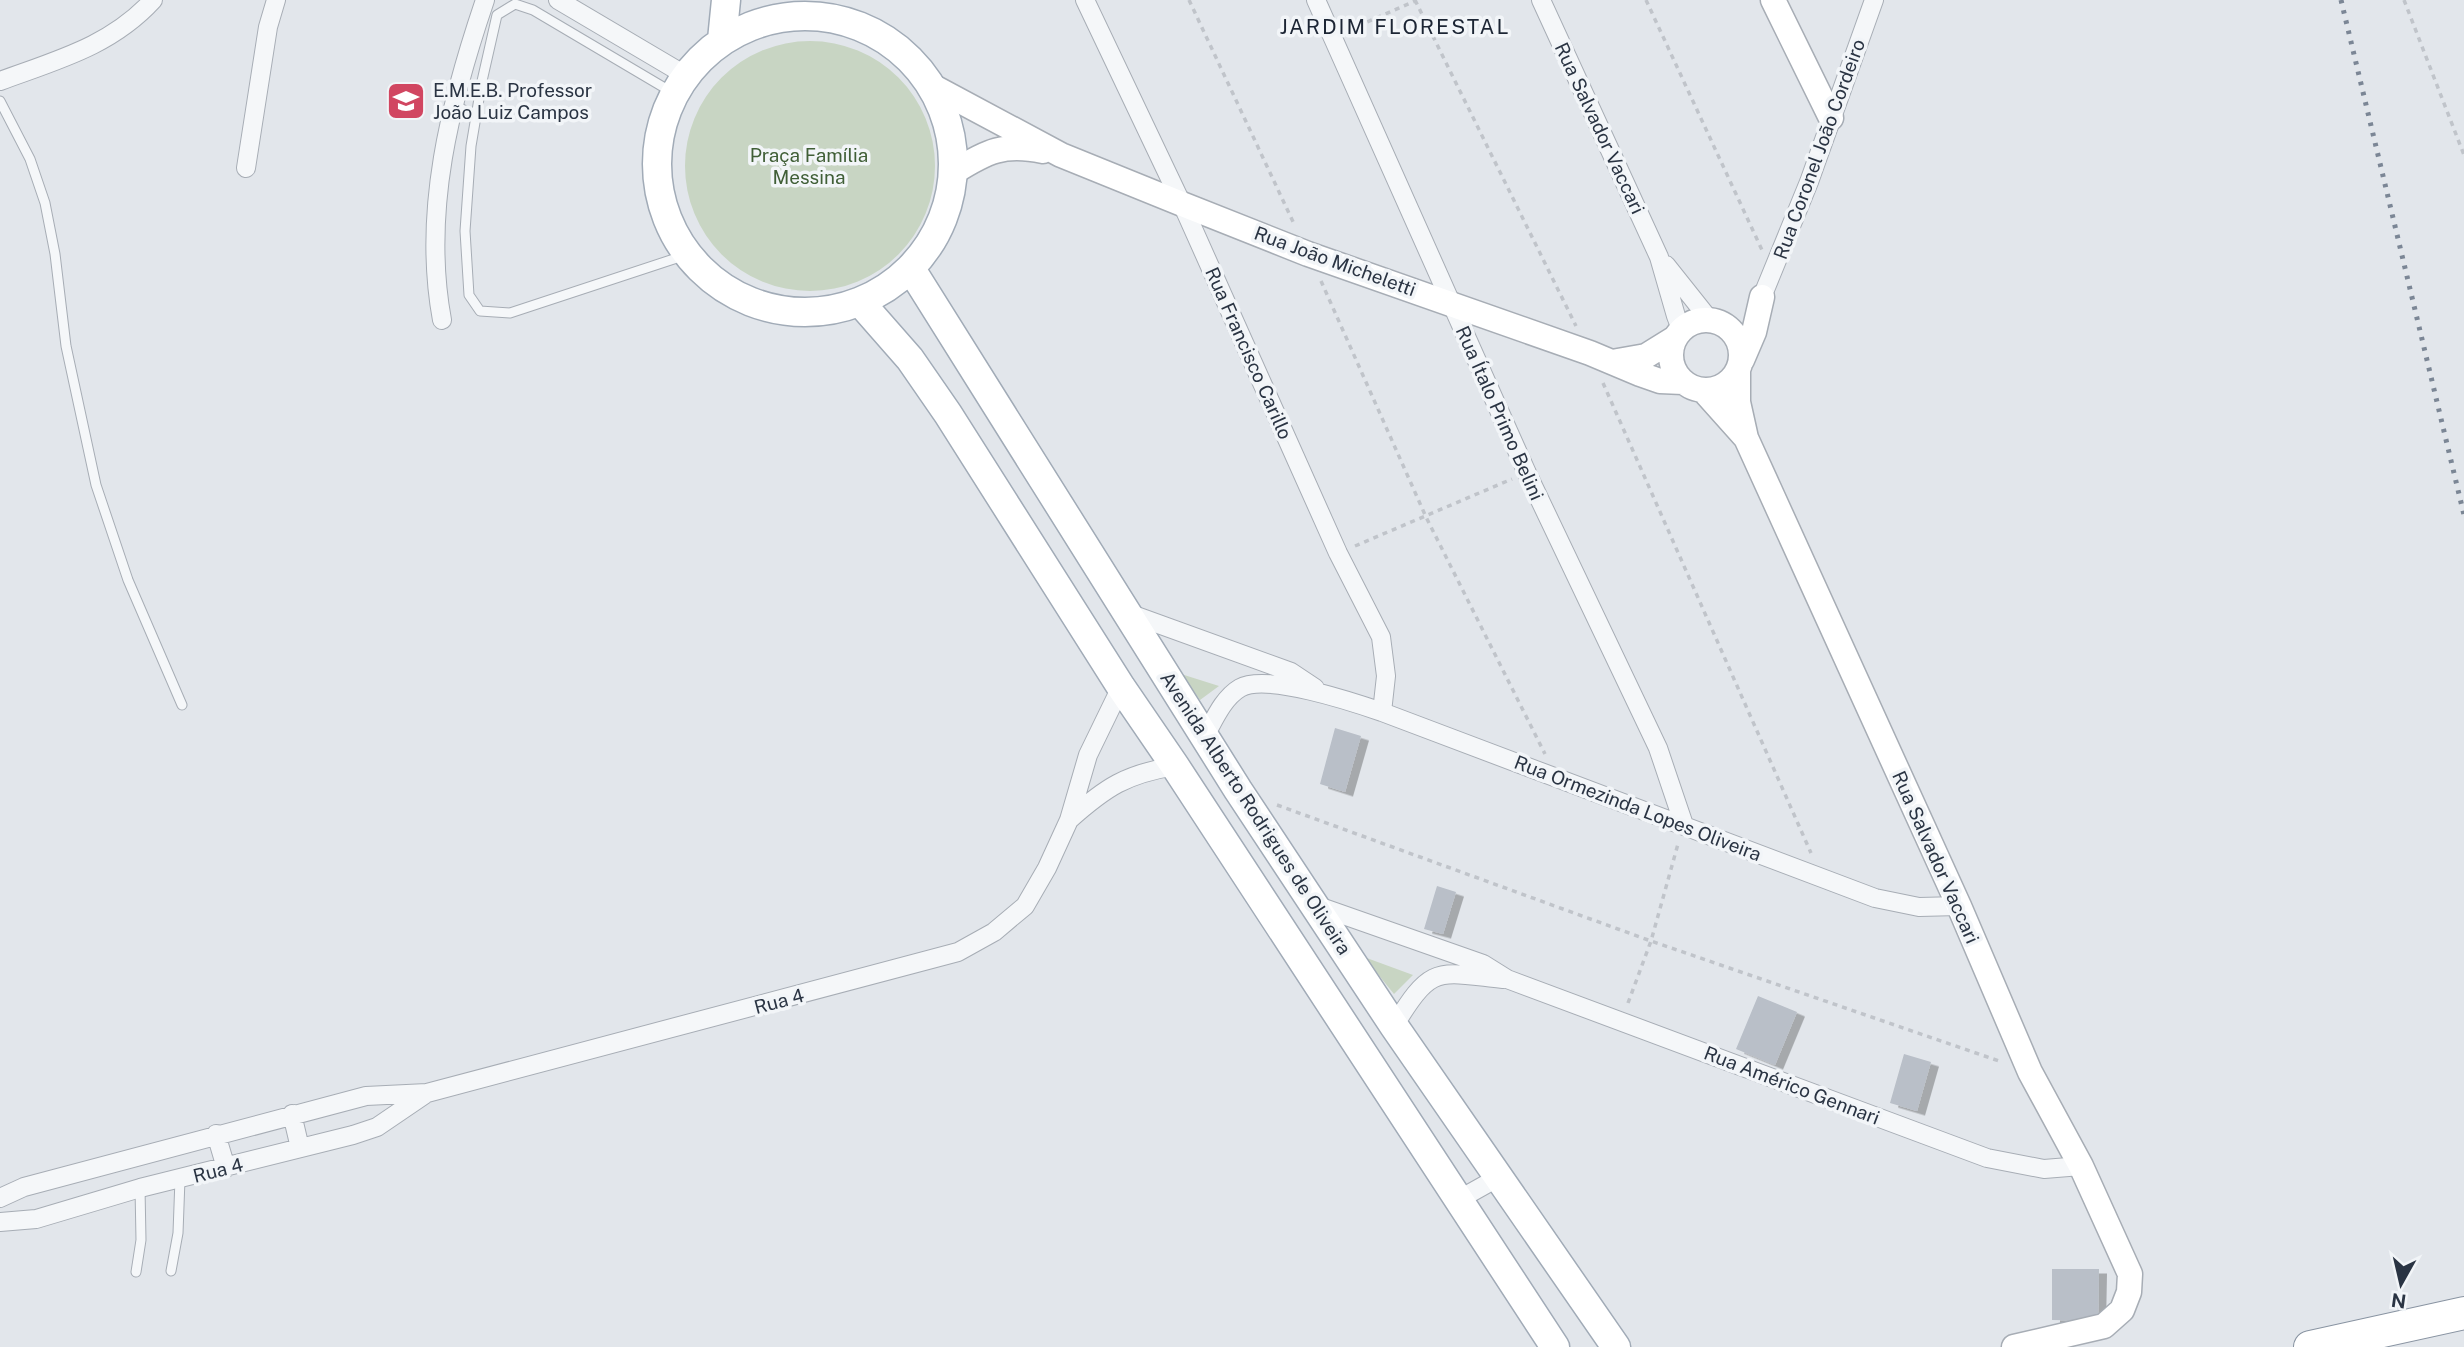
<svg xmlns="http://www.w3.org/2000/svg" width="2464" height="1347" font-family="'Public Sans',sans-serif">
  <style>
    .green { fill: #c8d5c3 }
    .building { fill: #b9bfc8; filter: url(#shadow) }
    .lines { fill: none; stroke-linecap: round; stroke-linejoin: round }
    .lane-casing { stroke: #a7adb5; stroke-width: 11 }
    .street-casing { stroke: #a7adb5; stroke-width: 20 }
    .secondary-casing { stroke: #a7adb5; stroke-width: 27 }
    .primary-casing { stroke: #a1abb7; stroke-width: 31 }
    .highway-casing { stroke: #8994a2; stroke-width: 34 }
    .path { stroke: #c0c4ca; stroke-width: 3.5; stroke-dasharray: 5 5; stroke-linecap: butt }
    .lane { stroke: #f5f7f9; stroke-width: 9 }
    .street { stroke: #f5f7f9; stroke-width: 18 }
    .secondary { stroke: #fff; stroke-width: 24 }
    .primary { stroke: #fff; stroke-width: 28 }
    .highway { stroke: #fff; stroke-width: 32 }
    .rail { stroke: #7b8695; stroke-width: 5; stroke-dasharray: 3.5 7; stroke-linecap: butt }
    .labels { text-anchor: middle; dominant-baseline: central; stroke-width: 7; stroke-linejoin: round; paint-order: stroke }
    .poi-label { font-size: 19px; fill: #2a3443; stroke: #f2f5f8; text-anchor: start }
    .street-label { font-size: 19px; fill: #2a3443; stroke: #f2f5f8 }
    .park-label { font-size: 19px; fill: #405f37; stroke: #f2f5f8 }
    .neighbourhood-label { font-size: 21px; letter-spacing: 2px; fill: #1c2534; stroke: #f2f5f8 }
  </style>
  <defs>
    <filter id="shadow"><feDropShadow dx="8" dy="4.5" stdDeviation="0" flood-color="#0004"/></filter>
  </defs>
  <rect width="100%" height="100%" fill="#e2e6eb"/>
  <path class="green" d="M685 166a125 125 0 1 1 250 0a125 125 0 1 1-250 0Z
    M1181,674L1219,686L1200,700Z
    M1364,957L1413,975L1394,994Z"/>
  <path class="building" d="M1335,728L1361,736L1345,792L1320,784Z
    M1437,886L1456,892L1443,934L1424,929Z
    M1758,996L1797,1012L1775,1065L1736,1049Z
    M1904,1054L1931,1062L1917,1111L1890,1103Z
    M2052,1269H2099L2098,1321L2052,1320Z"/>
  <g class="lines">
    <g class="lane-casing">
      <path id="lane" d="M675,94L533,10L515,4L497,15L482,81L471,146L465,231L469,295L480,311L510,313L686,255
        M0,101L30,159L45,203L55,254L66,346L96,485L128,580L182,705
        M454,104L476,118
        M171,1271L178,1233L180,1179
        M136,1272L141,1240L140,1188"/>
    </g>
    <g class="street-casing">
      <path id="street" d="M558,0L685,75
        M1085,0L1182,204L1338,553L1381,637L1386,676L1382,712
        M1316,0L1527,473L1658,748L1684,825
        M1541,0L1659,257L1676,316L1681,329
        M0,81C57,60 111,46 153,0
        M246,168L268,27L276,0
        M1666,265L1709,319
        M1762,297L1809,182L1874,0
        M442,320C422,212 450,103 485,0
        M1128,613L1291,672L1315,688
        M1205,736C1214,720 1223,698 1240,688C1266,673 1353,702 1382,712L1875,898L1919,907L1959,906
        M1069,820C1106,787 1126,774 1175,766
        M1315,905L1483,964L1507,979L1987,1158L2044,1169L2081,1166
        M1394,1026C1432,964 1436,972 1503,979
        M292,1114L300,1148
        M216,1134L226,1168
        M0,1198L24,1187L366,1096L427,1093L958,952L994,932L1025,906L1047,868L1069,820L1088,755L1121,687
        M1458,1200L1499,1177
        M0,1222L36,1219L140,1188L353,1135L377,1127L427,1093"/>
    </g>
    <g class="secondary-casing">
      <path id="secondary" d="M1773,0L1831,118
        M932,86L1061,155L1182,204L1308,254L1590,353L1640,374L1660,381L1683,382
        M954,172C987,151 1004,143 1043,151
        M1671 355a35 35 0 1 1 70 0a35 35 0 1 1-70 0Z
        M1742,360L1754,332L1762,297
        M1612,362L1646,356L1675,338
        M1738,371V402L1746,438L1959,906L2030,1072L2081,1166L2130,1274L2129,1292L2122,1310L2104,1326L2014,1347
        M1703,390L1745,437"/>
    </g>
    <g class="primary-casing">
      <path id="primary" d="M657 164a148 148 0 1 1 296 0a148 148 0 1 1-296 0Z
        M722,40L726,0
        M911,269L1238,790L1394,1026L1616,1347
        M860,302L910,359L948,414L1121,687L1175,766L1555,1347"/>
    </g>
    <g class="highway-casing">
      <path id="highway" d="M2310,1347L2464,1313"/>
    </g>
    <path class="path" d="M1189,0L1295,226
      M1415,0L1576,326
      M1646,0L1762,250
      M2404,0L2464,155
      M1349,30L1415,1
      M1321,281L1426,517L1545,754
      M1603,383L1811,853
      M1355,546L1512,479
      M1277,805L1651,941L2002,1062
      M1628,1003L1651,941L1678,844"/>
    <use href="#lane" class="lane"/>
    <use href="#street" class="street"/>
    <use href="#secondary" class="secondary"/>
    <use href="#primary" class="primary"/>
    <use href="#highway" class="highway"/>
    <path class="rail" d="M2341,0L2464,515"/>
  </g>
  <defs>
    <g id="school-square" transform="scale(2.0125)"><rect x="-9" y="-9" width="18" height="18" rx="4" fill="#d14661" stroke="#f2f5f8"/><path d="M0-5L7-2L0 1L-7-2ZM-4 1L0 2.5L4 1V4Q0 6-4 4Z" fill="#fff"/></g>
  </defs>
  <g fill-rule="evenodd">
    <use href="#school-square" x="406" y="101"/>
  </g>
  <g class="labels">
    <g class="poi-label">
      <text x="433" y="90">E.M.E.B. Professor<tspan x="433" dy="22">João Luiz Campos</tspan></text>
    </g>
    <g class="street-label">
      <text transform="translate(1600 128) rotate(65)">Rua Salvador Vaccari</text>
      <text transform="translate(1819 149) rotate(-70)">Rua Coronel João Cordeiro</text>
      <text transform="translate(1335 261) rotate(20)">Rua João Micheletti</text>
      <text transform="translate(1249 353) rotate(66)">Rua Francisco Carillo</text>
      <text transform="translate(1500 413) rotate(66)">Rua Ítalo Primo Belini</text>
      <text transform="translate(1638 808) rotate(21)">Rua Ormezinda Lopes Oliveira</text>
      <text transform="translate(1256 813) rotate(57)">Avenida Alberto Rodrigues de Oliveira</text>
      <text transform="translate(1936 857) rotate(66)">Rua Salvador Vaccari</text>
      <text transform="translate(779 1001) rotate(-15)">Rua 4</text>
      <text transform="translate(1792 1085) rotate(21)">Rua Américo Gennari</text>
      <text transform="translate(218 1170) rotate(-14)">Rua 4</text>
    </g>
    <g class="park-label">
      <text x="809" y="155">Praça Família<tspan x="809" dy="22">Messina</tspan></text>
    </g>
    <g class="neighbourhood-label">
      <text x="1395" y="26">JARDIM FLORESTAL</text>
    </g>
  </g>
  <g transform="translate(2401 1284) rotate(188)" stroke="#f2f5f8" stroke-width="5" paint-order="stroke">
  <path d="M0-5L12 26L0 18L-12 26Z" fill="#2a3443"/>
  <text y="-10" font-size="19" font-weight="bold" text-anchor="middle" fill="#2a3443">N</text>
  </g>
</svg>
